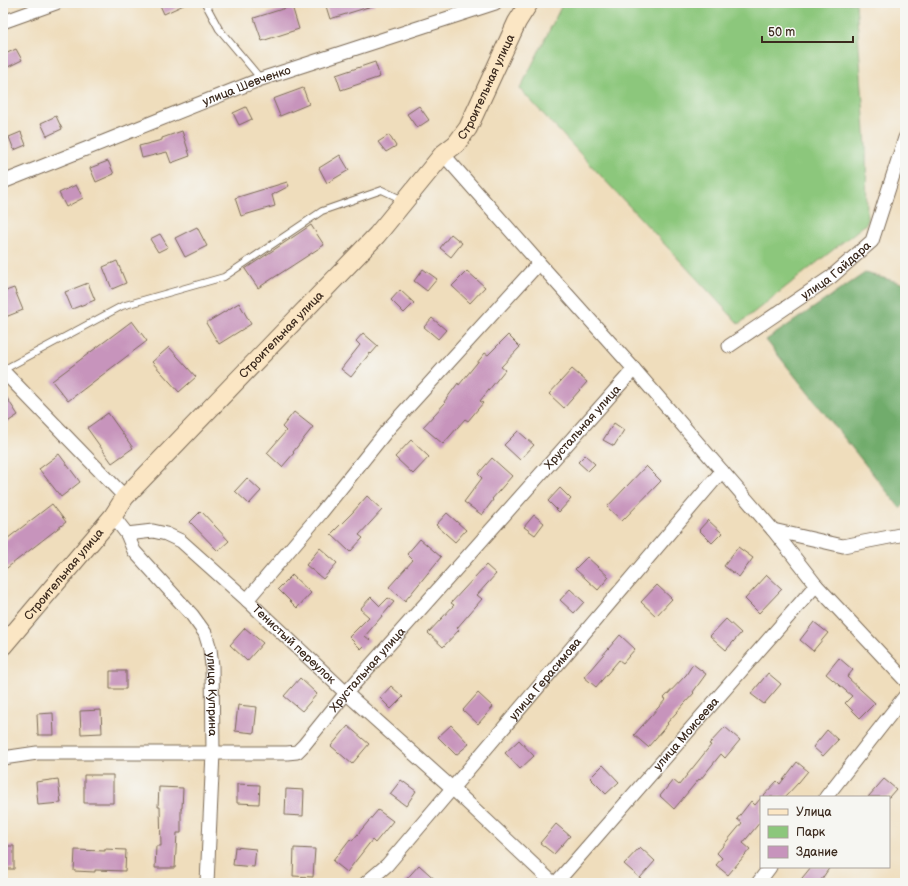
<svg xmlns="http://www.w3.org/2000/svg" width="908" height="886" font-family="'Balsamiq Sans',sans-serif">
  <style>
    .green { fill: #8cc77c; stroke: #64784d }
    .forest { fill: #71ac6c; stroke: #566b45 }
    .building { fill: #c794bc }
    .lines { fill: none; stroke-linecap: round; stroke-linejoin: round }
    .service-casing { stroke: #7a6955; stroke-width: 8 }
    .minor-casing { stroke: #7a6955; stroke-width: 15 }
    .secondary-casing { stroke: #7a6955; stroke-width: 20 }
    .service { stroke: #fff; stroke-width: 6 }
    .minor { stroke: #fff; stroke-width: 13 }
    .secondary { stroke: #fbe6c4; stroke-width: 18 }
    .labels { text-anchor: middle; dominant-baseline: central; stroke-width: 4; stroke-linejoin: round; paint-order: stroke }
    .street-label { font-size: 12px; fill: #3b2a1e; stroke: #f6f6f2 }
  </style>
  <rect width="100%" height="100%" fill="#f6f6f2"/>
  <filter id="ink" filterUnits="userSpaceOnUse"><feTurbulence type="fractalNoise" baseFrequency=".025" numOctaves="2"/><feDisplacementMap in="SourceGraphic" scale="8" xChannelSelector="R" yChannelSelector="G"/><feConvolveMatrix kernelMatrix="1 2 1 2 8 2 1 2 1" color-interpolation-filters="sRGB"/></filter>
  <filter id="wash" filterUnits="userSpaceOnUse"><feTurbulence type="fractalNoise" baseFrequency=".012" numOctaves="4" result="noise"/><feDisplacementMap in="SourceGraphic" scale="16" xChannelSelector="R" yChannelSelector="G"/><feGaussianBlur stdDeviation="0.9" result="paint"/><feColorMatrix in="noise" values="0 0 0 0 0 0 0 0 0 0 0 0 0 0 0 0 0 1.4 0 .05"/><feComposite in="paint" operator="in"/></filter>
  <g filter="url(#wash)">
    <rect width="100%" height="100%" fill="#efddbc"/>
    <path class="green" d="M563,3H856L866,146L867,223L739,324L520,89Z"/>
    <path class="forest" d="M865,273L905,284V504L900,508L766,340Z"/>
    <g id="blocks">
      <path class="building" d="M159,3H188L164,14Z
        M325,3H375V5L330,19Z
        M292,6L299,29L262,41L254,18Z
        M16,49L22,60L8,67L3,55Z
        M375,62L380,77L341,90L336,75Z
        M303,88L309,104L280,116L273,99Z
        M419,106L429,120L417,128L407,114Z
        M246,107L252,119L239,125L233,113Z
        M56,116L62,129L47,136L41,123Z
        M182,131L190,156L171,163L167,152L142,158L139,146L162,140V138Z
        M21,132L26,145L14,150L9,137Z
        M389,135L396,146L386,152L378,142Z
        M340,155L349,170L327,183L319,168Z
        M108,161L114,174L96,182L90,168Z
        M287,182L289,186L272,195L275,206L241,216L235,198Z
        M76,185L83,198L66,207L59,193Z
        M311,225L324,245L258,288L245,269Z
        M197,227L207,246L185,257L175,238Z
        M160,234L168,247L158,252L150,239Z
        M451,234L462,243L451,257L440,248Z
        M117,261L126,283L112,289L103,267Z
        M423,269L437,279L427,291L414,281Z
        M467,271L485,287L470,303L452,286Z
        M88,283L95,300L72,309L65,292Z
        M14,288L23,310L3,318V292Z
        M400,290L414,303L404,313L391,300Z
        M239,303L251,324L219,344L206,323Z
        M432,318L446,330L438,339L424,327Z
        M132,321L147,341L68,401L52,381Z
        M363,333L378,346L371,354L370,353L351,377L341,369L360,345L356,341Z
        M508,335L520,347L501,367L505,370L480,401L483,403L468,421L465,419L443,444L423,427L445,403L444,402L458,383L459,385L485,353L488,355Z
        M169,347L196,377L179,392L152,362Z
        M572,369L587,382L564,408L549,394Z
        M3,392L18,415L3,425Z
        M294,412L313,427L293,452L294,453L282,467L267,453L286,431L282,427Z
        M108,413L133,448L112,463L87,428Z
        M614,423L624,430L614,446L603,440Z
        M518,431L534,445L520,460L504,445Z
        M411,440L429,457L413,474L395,457Z
        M59,454L80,482L61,497L39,469Z
        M585,455L595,464L588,471L578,462Z
        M492,458L512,476L492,499L493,500L482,515L464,502L482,478L478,474Z
        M646,466L661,481L622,521L607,507Z
        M247,478L261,491L249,504L235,491Z
        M560,488L571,499L559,512L548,501Z
        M367,496L382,510L359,535L363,538L350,552L331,534L352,513Z
        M52,504L66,522L3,571V542Z
        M201,511L229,541L218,551L190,522Z
        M447,513L466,530L455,542L436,525Z
        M534,515L544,523L535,535L524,527Z
        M708,520L722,533L712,543L699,530Z
        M420,539L441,557L405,601L389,587L413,560L407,554Z
        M738,547L753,558L739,577L724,566Z
        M320,548L337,563L323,579L306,565Z
        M587,557L609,577L598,590L575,569Z
        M486,565L496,574L477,595L482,599L457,628L459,630L443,647L428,633L454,605L451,603Z
        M292,575L311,593L297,608L278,589Z
        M767,575L782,589L759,613L745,599Z
        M657,585L672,599L656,616L641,602Z
        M570,589L584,602L574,613L560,600Z
        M371,597L380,606L388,598L394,602L365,636L370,640L361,649L349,637L369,617L360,609Z
        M726,619L741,633L726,650L710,636Z
        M814,622L828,633L813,651L800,640Z
        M245,628L263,643L247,661L230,645Z
        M620,635L635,649L623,663L619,660L596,687L584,677Z
        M839,658L853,670L847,677L875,703L860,718L845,703L852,696L826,674Z
        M693,664L706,674L693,692L694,693L667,723L668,724L648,747L634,735L666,699L664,698L686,675Z
        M110,671H126V689H110Z
        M768,673L781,684L764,704L751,694Z
        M300,678L317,694L302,711L284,696Z
        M391,686L403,697L391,709L380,698Z
        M478,693L493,707L478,724L463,710Z
        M238,705L257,707L254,733L235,731Z
        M101,710L102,733L81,734L80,711Z
        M53,713L54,735H38L37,714Z
        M451,725L469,744L456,755L438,737Z
        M348,726L369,744L352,764L331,746Z
        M725,727L740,740L725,758L721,754L700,780L699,779L674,809L660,796L673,780L679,785L711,745L709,744Z
        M827,730L838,740L823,756L813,747Z
        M519,740L534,756L520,769L505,753Z
        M797,762L808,771L799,782L785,797H762L777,781L780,784Z
        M603,765L619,782L606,794L590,778Z
        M84,775H113V803H84Z
        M58,779L61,803L38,805L36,782Z
        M884,779L896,789L889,797H868Z
        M401,780L416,791L406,806L390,794Z
        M237,784L260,785L259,804L237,803Z
        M159,787L183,788L182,808H181V833H177L175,868H155L156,846H161L160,807H158Z
        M286,789L304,790L303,816L285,815Z
        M761,798V821L743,843L750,849L728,875L716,865L722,858L717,853L742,823L737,819L751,801L755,805Z
        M378,810L393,821L375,843L372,840L347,872L333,861L350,839L352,841Z
        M556,824L570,836L554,854L540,843Z
        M3,846H14V869H3Z
        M235,847L256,849L254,867L233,865Z
        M640,847L655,861L640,878L624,864Z
        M294,848L315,849L313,877L293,876Z
        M105,849L126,850L125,871L95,870V872L74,871L75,850L105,851Z
        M419,865L439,883H403Z
        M811,867H830L819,883H798Z"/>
    </g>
  </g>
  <g filter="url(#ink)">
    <use href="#blocks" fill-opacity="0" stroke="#7a6955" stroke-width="1"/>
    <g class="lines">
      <g class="service-casing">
        <path id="service" d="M205,3L219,29L261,79
          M3,370L122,306L224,277L322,211L382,190L403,200"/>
      </g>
      <g class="minor-casing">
        <g id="minor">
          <path d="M3,22L56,3"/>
          <path d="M443,154L539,263L634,369L773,530L816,585L905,680"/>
          <path id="s1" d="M3,182L261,79L495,3"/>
          <path id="s2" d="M729,346L831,277L872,241L905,138"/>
          <path d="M3,371L125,497"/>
          <path id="s3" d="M113,516L127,534L153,531L166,534L181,541L247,600L346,693L452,788L553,883"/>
          <path d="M773,530L843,546L905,534"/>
          <path id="s4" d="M127,534L134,551L192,615L205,633L210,649L212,666L213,753L207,883"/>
          <path d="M247,600L321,513L389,428L539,263"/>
          <path id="s5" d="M3,758L37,753H287L297,752L304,745L346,693L634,369"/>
          <path d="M826,797L905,696"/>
          <path id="s6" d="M366,883L387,865L722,471"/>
          <path id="s7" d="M556,883L816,585"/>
          <path d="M758,883L770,867"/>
        </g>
      </g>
      <g class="secondary-casing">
        <g id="secondary">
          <path id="s8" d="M3,646L113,516L125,497L377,235L443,154L456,144L468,128L517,22L529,3"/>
        </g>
      </g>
      <use href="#service" class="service"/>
      <use href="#minor" class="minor"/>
      <use href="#secondary" class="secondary"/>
    </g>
  </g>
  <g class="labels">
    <g class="street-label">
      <text stroke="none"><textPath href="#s1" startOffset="262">улица Шевченко</textPath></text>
      <text stroke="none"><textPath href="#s8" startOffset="742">Строительная улица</textPath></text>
      <text stroke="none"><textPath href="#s2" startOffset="131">улица Гайдара</textPath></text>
      <text stroke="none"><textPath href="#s8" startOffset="418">Строительная улица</textPath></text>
      <text stroke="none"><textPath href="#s5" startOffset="727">Хрустальная улица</textPath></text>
      <text stroke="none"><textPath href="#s8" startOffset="94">Строительная улица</textPath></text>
      <text stroke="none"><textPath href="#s3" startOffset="232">Тенистый переулок</textPath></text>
      <text stroke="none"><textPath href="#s5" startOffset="403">Хрустальная улица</textPath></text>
      <text stroke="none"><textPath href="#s6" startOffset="272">улица Герасимова</textPath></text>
      <text stroke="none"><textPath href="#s4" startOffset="189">улица Куприна</textPath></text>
      <text stroke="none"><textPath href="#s7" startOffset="198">улица Моисеева</textPath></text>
    </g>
  </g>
  <rect width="908" height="886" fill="none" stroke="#f6f6f2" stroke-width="16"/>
  <rect x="760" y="796" width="130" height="72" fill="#f6f6f2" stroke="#aba49d"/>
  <rect x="768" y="809" width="20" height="6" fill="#fbe6c4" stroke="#aba49d"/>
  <text x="796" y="816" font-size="12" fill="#3b2a1e">Улица</text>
  <rect x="768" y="826" width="20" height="12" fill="#8cc77c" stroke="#aba49d"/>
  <text x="796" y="836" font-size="12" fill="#3b2a1e">Парк</text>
  <rect x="768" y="846" width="20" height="12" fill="#c794bc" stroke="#aba49d"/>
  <text x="796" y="856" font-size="12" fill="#3b2a1e">Здание</text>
  <path d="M762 36v6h91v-6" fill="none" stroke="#3b2a1e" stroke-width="2"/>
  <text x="768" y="36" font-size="12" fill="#3b2a1e" stroke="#f6f6f2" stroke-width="3" paint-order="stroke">50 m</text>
</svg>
